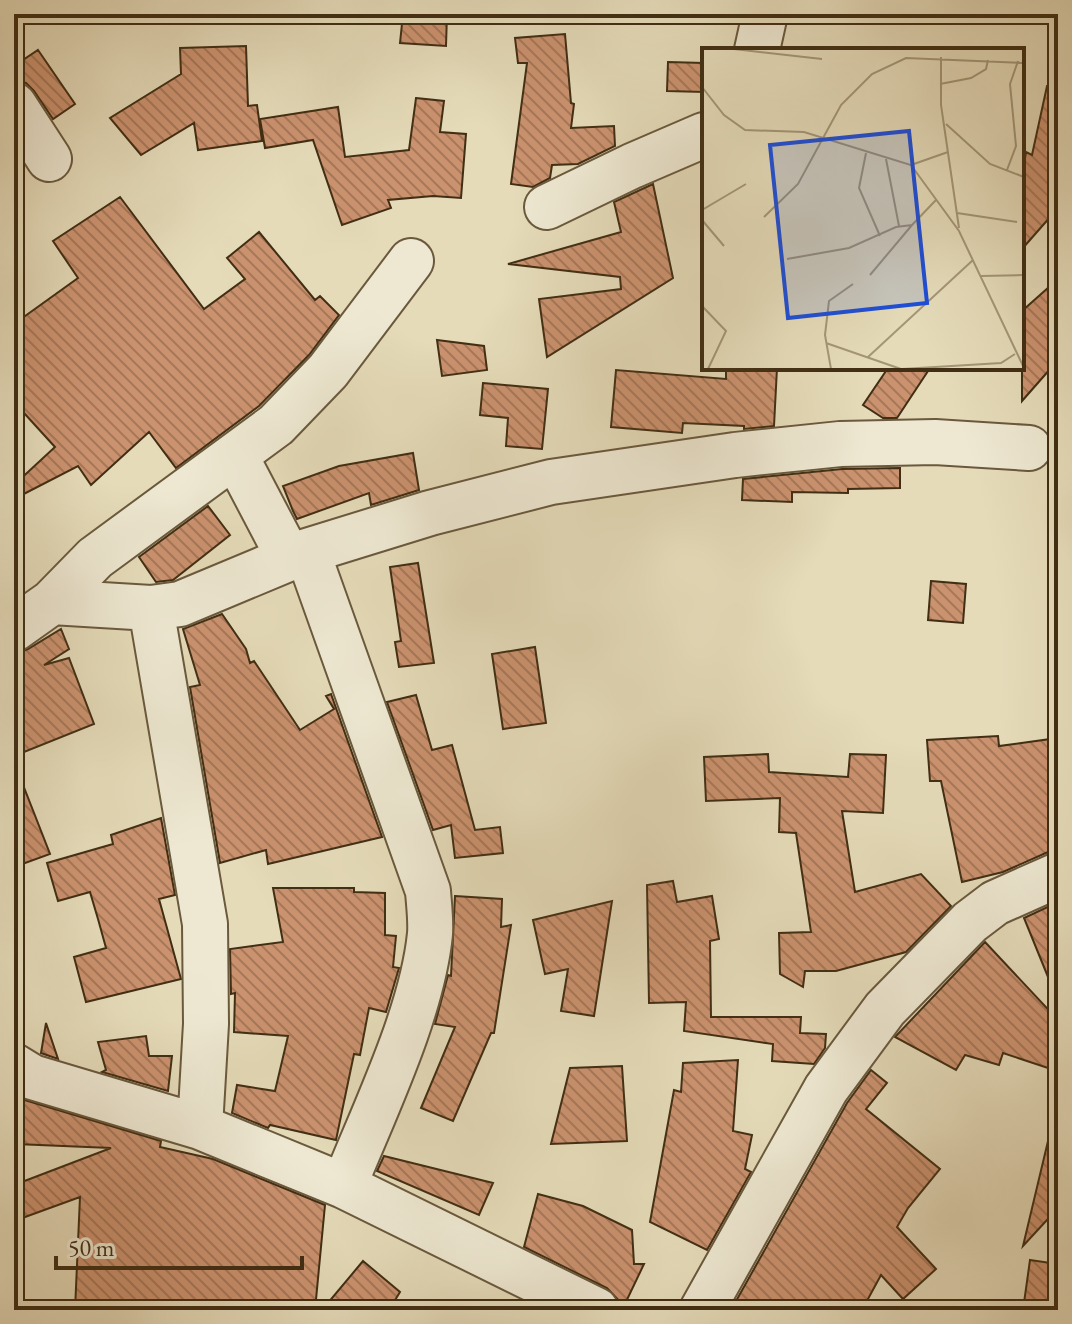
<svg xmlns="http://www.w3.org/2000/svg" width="1072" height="1324" font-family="'EB Garamond',serif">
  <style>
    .building { fill: url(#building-back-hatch); stroke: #412e14; stroke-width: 2 }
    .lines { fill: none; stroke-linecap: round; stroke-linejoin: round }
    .minor-casing { stroke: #6a593d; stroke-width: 48 }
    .minor { stroke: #eee8d2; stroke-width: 44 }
    .inset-road { fill: none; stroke: #a39677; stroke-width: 2 }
    .view { fill: #1d4ed8; fill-opacity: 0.15; stroke: #1d4ed8; stroke-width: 4 }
    .inset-edge { fill: none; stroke: #412e14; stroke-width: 4 }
  </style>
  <defs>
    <pattern id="building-back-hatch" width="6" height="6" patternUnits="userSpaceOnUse" patternTransform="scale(2)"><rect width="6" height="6" fill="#cb926f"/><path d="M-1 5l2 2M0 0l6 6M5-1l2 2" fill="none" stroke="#a6785a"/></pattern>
  </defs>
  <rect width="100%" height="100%" fill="#e5dbb9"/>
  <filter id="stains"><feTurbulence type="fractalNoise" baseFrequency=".0025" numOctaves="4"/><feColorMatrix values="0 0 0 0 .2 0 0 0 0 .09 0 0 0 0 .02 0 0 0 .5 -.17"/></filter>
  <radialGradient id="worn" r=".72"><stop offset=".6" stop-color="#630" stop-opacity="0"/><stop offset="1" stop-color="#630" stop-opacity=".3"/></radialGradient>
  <path class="building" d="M403,14H447L446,46L400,43Z
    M565,34L571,103L574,104L571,128L614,126L615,146L578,164L552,165L550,178L533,187L511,184L527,63H518L515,38Z
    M246,46L248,106L257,105L262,141L198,150L194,123L141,155L110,118L181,74L180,48Z
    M38,50L75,104L53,119L34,91L26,83L14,80V66Z
    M668,62L704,63V92L667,91Z
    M1047,86L1058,87V208L1022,249V176L1026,152L1032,155Z
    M416,98L444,101L440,132L466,134L461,198L433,196L388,200L391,208L342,225L313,140L265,148L260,119L338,107L345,157L409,150Z
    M653,184L673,278L547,357L539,299L621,289L620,277L508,264L621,232L614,202Z
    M120,197L204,309L245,279L227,258L259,232L315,300L320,296L339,315L309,355L259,406L176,468L149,432L91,485L78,466L14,499V485L55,447L14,402V324L78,278L53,241Z
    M1058,279V360L1022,401V311Z
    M437,340L484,346L487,370L442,376Z
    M726,368H777L774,426L744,429V426L683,423L682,433L611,427L616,370L726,379Z
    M888,368H930L897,418H883L863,405Z
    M483,383L548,389L542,449L506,446L508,418L480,415Z
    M413,453L419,490L371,505L369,493L297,519L293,511L283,486L339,466Z
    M900,468V488L848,489V493L792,492V502L742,500L743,479L842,469Z
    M208,506L230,535L173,580L156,582L139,557Z
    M418,563L434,663L399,667L395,642L401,641L390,567Z
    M931,581L966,584L963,623L928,620Z
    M222,614L246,649L250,663L254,661L300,730L334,709L326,696L331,694L382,837L268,864L266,850L220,863L190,687L200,685L183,629Z
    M61,629L69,649L44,665L69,658L94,724L14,756V654L28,649Z
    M535,647L546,723L503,729L492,654Z
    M416,695L432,750L452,745L475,830L500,827L503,853L455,858L451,825L433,830L387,702Z
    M998,736L999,746L1058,738V850L1048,852L1003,872L962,882L941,781H930L927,740Z
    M768,754L769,772L848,777L850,754L886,755L883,813L842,811L855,892L921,874L951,906L906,952L836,971H805L803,987L780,974L779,933L811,932L796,833L779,832L780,798L706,801L704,757Z
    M14,767H16L50,854L14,867Z
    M161,818L175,895L159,899L181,979L86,1002L74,957L106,948L98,919L90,892L58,901L47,863L113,844L111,835Z
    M673,881L677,902L712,896L719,939L710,941L711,1017H801L800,1033L826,1034L825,1048L814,1064L772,1061L773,1044L684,1031L686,1002L649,1003L647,885Z
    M273,888H354V892L385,893V935L396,936L393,967L399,968L386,1012L369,1008L360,1055L354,1054L336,1140L270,1125L268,1128L232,1113L237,1085L275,1091L288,1036L234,1032L235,993L231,994L230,949L283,942Z
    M455,896L502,899L501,927L511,925L494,1033H491L453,1121L421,1108L455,1027L435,1024L448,975L451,976Z
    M612,901L594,1016L561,1011L568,969L545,974L533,920Z
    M1056,903L1058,907L1057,999L1024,918Z
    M985,942L1058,1020V1048L1051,1069L1003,1053L999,1065L965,1055L956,1070L895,1037Z
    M46,1023L58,1059L41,1053Z
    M146,1036L149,1056H172L168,1091L102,1072L106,1070L98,1042Z
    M738,1060L733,1131L752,1135L745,1169L751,1172L707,1250L650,1222L674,1090L681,1092L683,1063Z
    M622,1066L627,1141L551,1144L570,1068Z
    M871,1070L887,1083L866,1109L940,1169L908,1208L897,1227L936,1269L903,1299L881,1275L862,1310H731L847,1103Z
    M18,1098L161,1141L160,1147L213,1159L325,1205L315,1310H75L80,1197L14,1221V1185L111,1148L16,1144Z
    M1048,1141L1058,1142V1208L1023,1246Z
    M384,1156L493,1183L479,1215L377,1171Z
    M538,1194L583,1206L632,1230L634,1264H644L624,1306L607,1288L524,1247Z
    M1030,1260L1058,1264V1310H1023Z
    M363,1261L400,1292L389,1310H322Z"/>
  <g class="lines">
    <g class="minor-casing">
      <path id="minor" d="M757,50L765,14
        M14,105L49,159
        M547,207L632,166L704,135
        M236,457L289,558
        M307,551L428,891C429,905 431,920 430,934C422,1014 374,1111 344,1186
        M52,602L95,558L276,425L328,371L411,261
        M151,608L205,924L206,1024L200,1127
        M14,629L52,602L151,608L180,604L307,551L430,513L551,482L735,455L840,444L935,442L1029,448
        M14,1066L32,1077L200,1127L344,1186L596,1310
        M702,1310L826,1089L885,1009L970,922L995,903L1058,875"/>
    </g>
    <use href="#minor" class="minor"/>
  </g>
  <g transform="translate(702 48)">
    <rect width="322" height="322" fill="#e5dbb9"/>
    <path class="inset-road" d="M32,1L120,11M239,9V57L257,180M238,36L269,30L284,21L286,12M0,39L22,67L43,82L102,84L209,117L257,183L322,320M244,76L288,116L322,129M164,105L157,140L178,188M184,111L197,178M209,117L246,104M305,122L314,98L308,36L316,13M0,162L44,136M255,165L315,174M62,169L96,136L139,57L170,26L204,10L322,15M0,172L22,198M85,211L147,200L194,179L210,177L234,152M168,227L210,177M279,228L322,227M0,258L24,283L6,321M124,295L199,321M166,309L271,212M129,321L123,287L127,253L151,236M200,321L299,315L313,306"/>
    <path class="view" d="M207,83L225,255L86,270L68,97Z"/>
    <rect width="322" height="322" class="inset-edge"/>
  </g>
  <rect width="1072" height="1324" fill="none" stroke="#e5dbb9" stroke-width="48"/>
  <rect x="16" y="16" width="1040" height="1292" fill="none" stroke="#412e14" stroke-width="4"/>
  <rect x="24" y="24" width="1024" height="1276" fill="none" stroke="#412e14" stroke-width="2"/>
  <path d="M56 1256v12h246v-12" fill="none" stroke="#412e14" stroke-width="4"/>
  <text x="68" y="1256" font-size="24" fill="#412e14" stroke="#eee8d2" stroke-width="6" paint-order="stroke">50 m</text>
  <rect width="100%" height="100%" filter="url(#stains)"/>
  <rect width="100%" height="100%" fill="url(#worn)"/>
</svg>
